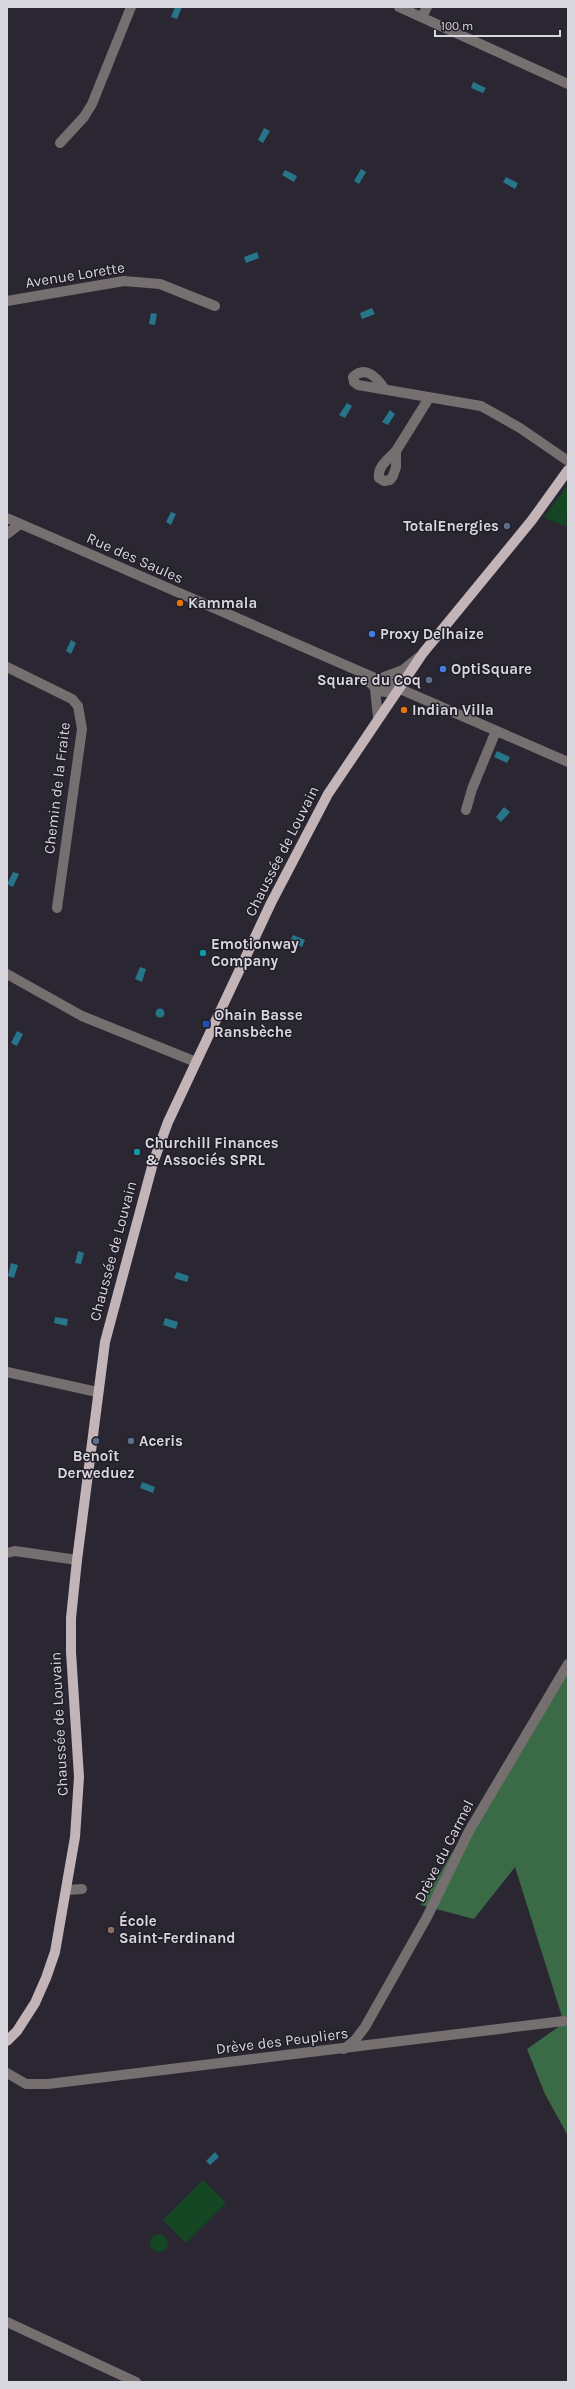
<svg xmlns="http://www.w3.org/2000/svg" width="575" height="2389" font-family="Karla,sans-serif">
  <style>
    .green { fill: #144623 }
    .forest { fill: #3b6b46 }
    .water { fill: #27758a }
    .lines { fill: none; stroke-linecap: round; stroke-linejoin: round }
    .minor { stroke: #756f70; stroke-width: 10 }
    .major { stroke: #c2b4b7; stroke-width: 10 }
    .service-dot { fill: #5c6f8a; stroke: #211e28; stroke-width: 1.5 }
    .food-dot { fill: #e8710a; stroke: #211e28; stroke-width: 1.5 }
    .shop-dot { fill: #3f7fe0; stroke: #211e28; stroke-width: 1.5 }
    .culture-dot { fill: #0f9aa8; stroke: #211e28; stroke-width: 1.5 }
    .transit-dot { fill: #1a4fb4; stroke: #211e28; stroke-width: 1.5 }
    .education-dot { fill: #8d6e63; stroke: #211e28; stroke-width: 1.5 }
    .labels { text-anchor: middle; dominant-baseline: central; stroke-width: 3; stroke-linejoin: round; paint-order: stroke }
    .street-label { font-size: 15px; fill: #d9d7de; stroke: #211e28 }
    .poi-label { font-size: 15px; font-weight: bold; fill: #d9d7de; stroke: #211e28; text-anchor: start }
  </style>
  <rect width="100%" height="100%" fill="#2b2732"/>
  <path class="green" d="M568,484V515L565,521L568,523V527L544,518Z
    M203,2180L226,2203L186,2243L163,2220Z
    M150 2243a9 9 0 1 1 18 0a9 9 0 1 1-18 0Z"/>
  <path class="forest" d="M568,1658V2136L545,2094L527,2049L564,2023L515,1867L474,1919L421,1905Z"/>
  <path class="water" d="M175,7H182L177,19L171,17Z
    M473,82L486,88L483,93L471,88Z
    M264,128L270,131L263,143L258,140Z
    M361,169L366,172L359,184L354,181Z
    M285,170L297,176L294,182L282,175Z
    M506,177L518,183L515,189L503,182Z
    M257,252L259,258L246,263L244,257Z
    M372,308L375,314L362,319L360,313Z
    M151,313L157,314L155,325L149,324Z
    M347,403L352,406L345,418L339,415Z
    M390,410L395,414L388,425L382,422Z
    M171,512L176,514L171,525L166,522Z
    M71,640L76,643L71,654L66,651Z
    M497,751L510,757L507,763L494,757Z
    M504,807L510,812L501,822L496,817Z
    M13,872L19,874L13,887L7,884Z
    M293,935L305,940L302,947L290,941Z
    M140,967L146,969L142,982L135,979Z
    M155.5 1013a4.5 4.5 0 1 1 9 0a4.5 4.5 0 1 1-9 0Z
    M17,1031L23,1034L17,1046L11,1043Z
    M78,1251L84,1253L81,1264L75,1263Z
    M11,1263L18,1265L14,1278L8,1276Z
    M177,1272L189,1276L187,1282L174,1278Z
    M55,1317L68,1319L67,1326L54,1323Z
    M165,1318L178,1322L176,1329L163,1325Z
    M142,1482L155,1487L153,1493L140,1488Z
    M215,2152L219,2157L210,2165L206,2161Z"/>
  <g class="lines">
    <path class="minor" d="M399,7L568,84
      M422,17L427,7
      M60,143L84,117L92,104L131,7
      M7,301L124,281L160,284L215,306
      M384,388C377,378 366,365 353,377L354,382L358,385L481,406L520,428L568,461
      M396,451C388,459 377,467 379,478L384,481L390,480L393,476L396,467V451L429,398
      M7,518L568,762
      M7,534L20,524
      M7,667L72,699L78,706L82,729L57,908
      M362,674C373,686 381,698 397,689
      M379,679L403,670L419,657
      M375,689L378,717
      M466,810L472,789L496,731
      M7,974L82,1016L196,1062
      M7,1372L97,1392
      M7,1553L15,1551L77,1560
      M67,1890L82,1889
      M344,2049L355,2040L365,2027L427,1917L469,1831L568,1664
      M7,2073L26,2084H48L564,2021
      M7,2322L136,2382"/>
    <path class="major" d="M7,2041L17,2031L35,2003L46,1978L55,1952L75,1837L79,1777L71,1652V1618L77,1560L105,1342L153,1163L168,1122L271,903L328,794L423,653L532,520L568,470"/>
  </g>
  <g class="service-dot">
    <circle cx="507" cy="526" r="4"/>
    <circle cx="429" cy="680" r="4"/>
    <circle cx="96" cy="1441" r="4"/>
    <circle cx="131" cy="1441" r="4"/>
  </g>
  <g class="food-dot">
    <circle cx="180" cy="603" r="4"/>
    <circle cx="404" cy="710" r="4"/>
  </g>
  <g class="shop-dot">
    <circle cx="372" cy="634" r="4"/>
    <circle cx="443" cy="669" r="4"/>
  </g>
  <g class="culture-dot">
    <circle cx="203" cy="953" r="4"/>
    <circle cx="137" cy="1152" r="4"/>
  </g>
  <rect class="transit-dot" x="202" y="1020" width="8" height="8" rx="2"/>
  <circle class="education-dot" cx="111" cy="1930" r="4"/>
  <g class="labels">
    <g class="street-label">
      <text transform="translate(75 275) rotate(-9)">Avenue Lorette</text>
      <text transform="translate(135 558) rotate(24)">Rue des Saules</text>
      <text transform="translate(57 788) rotate(-83)">Chemin de la Fraite</text>
      <text transform="translate(282 851) rotate(-63)">Chaussée de Louvain</text>
      <text transform="translate(113 1251) rotate(-75)">Chaussée de Louvain</text>
      <text transform="translate(59 1724) rotate(-93)">Chaussée de Louvain</text>
      <text transform="translate(444 1851) rotate(-63)">Drève du Carmel</text>
      <text transform="translate(282 2041) rotate(-7)">Drève des Peupliers</text>
    </g>
    <g class="poi-label">
      <text x="499" y="526" text-anchor="end">TotalEnergies</text>
      <text x="188" y="603">Kammala</text>
      <text x="380" y="634">Proxy Delhaize</text>
      <text x="451" y="669">OptiSquare</text>
      <text x="421" y="680" text-anchor="end">Square du Coq</text>
      <text x="412" y="710">Indian Villa</text>
      <text x="211" y="944">Emotionway<tspan x="211" dy="17">Company</tspan></text>
      <text x="214" y="1015">Ohain Basse<tspan x="214" dy="17">Ransbèche</tspan></text>
      <text x="145" y="1143">Churchill Finances<tspan x="145" dy="17">&amp; Associés SPRL</tspan></text>
      <text x="139" y="1441">Aceris</text>
      <text x="96" y="1456" text-anchor="middle">Benoît<tspan x="96" dy="17">Derweduez</tspan></text>
      <text x="119" y="1921">École<tspan x="119" dy="17">Saint-Ferdinand</tspan></text>
    </g>
  </g>
  <rect width="575" height="2389" fill="none" stroke="#d9d7de" stroke-width="16"/>
  <path d="M435 30v6h125v-6" fill="none" stroke="#d9d7de" stroke-width="2"/>
  <text x="441" y="30" font-size="12" fill="#d9d7de" stroke="#211e28" stroke-width="3" paint-order="stroke">100 m</text>
</svg>
